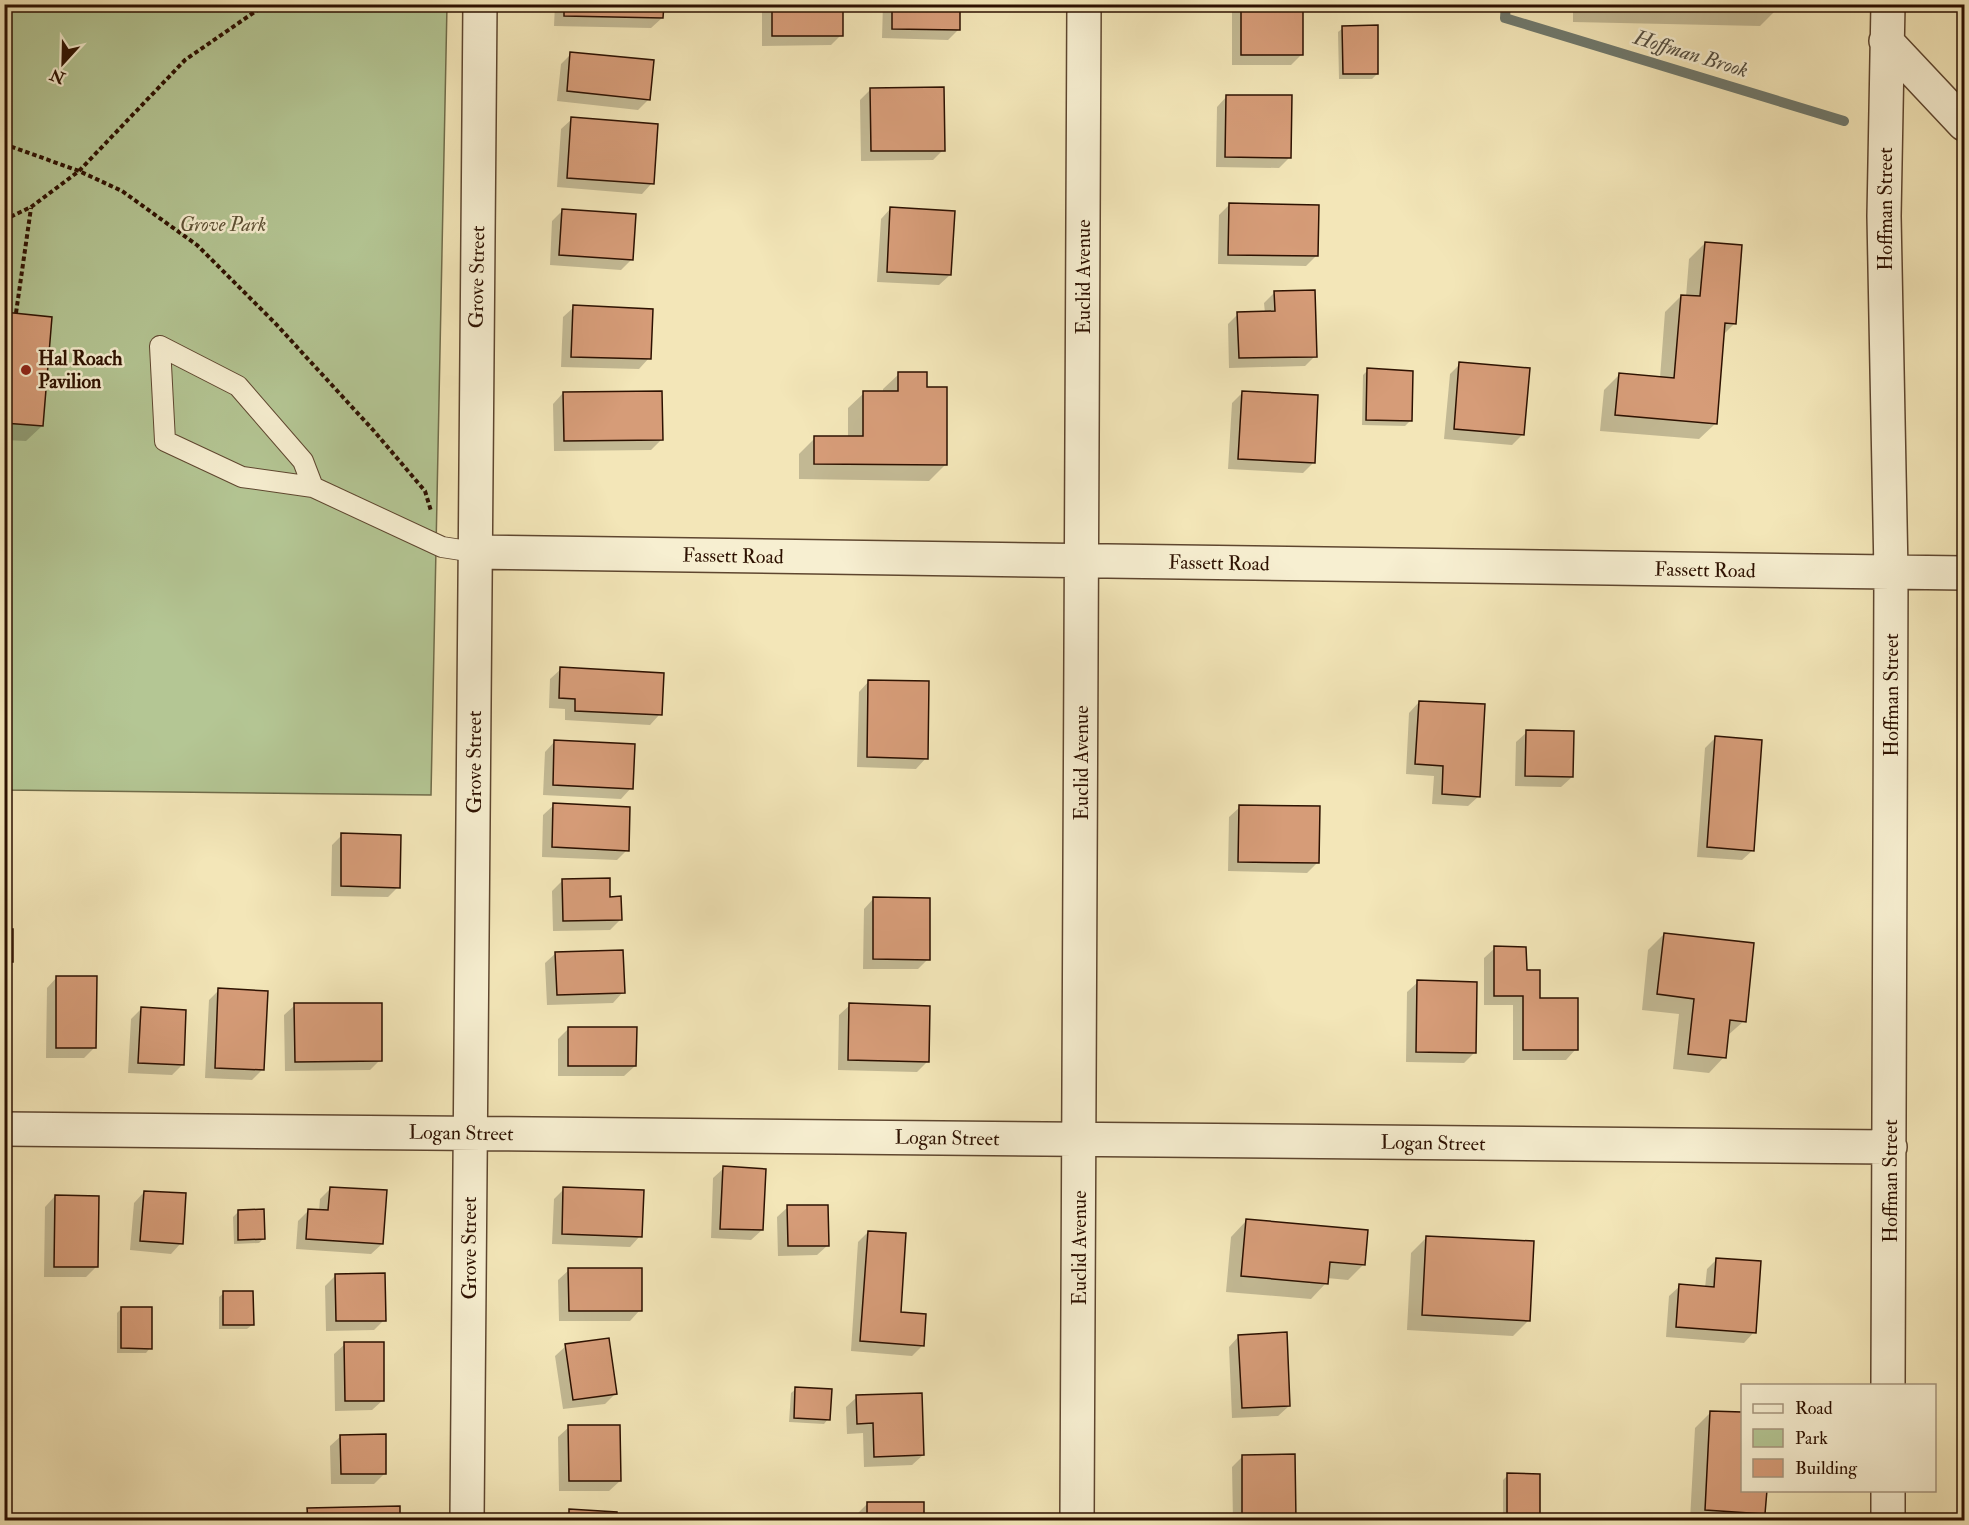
<svg xmlns="http://www.w3.org/2000/svg" width="1969" height="1525" font-family="'IM FELL Double Pica',serif">
  <style>
    .green { fill: #b4c694; stroke: #706c4a; stroke-width: 1.5 }
    .shadow { fill: #0003 }
    .lines { fill: none; stroke-linecap: round; stroke-linejoin: round }
    .stream { stroke: #70796d; stroke-width: 10 }
    .building { fill: #d69c78; stroke: #2d1101; stroke-width: 1.5 }
    .service-casing { stroke: #5e462f; stroke-width: 22 }
    .minor-casing { stroke: #5e462f; stroke-width: 36 }
    .path { stroke: #2d1101; stroke-width: 4; stroke-dasharray: 4.5 3; stroke-linecap: butt }
    .service { stroke: #f7efd1; stroke-width: 20 }
    .minor { stroke: #f7efd1; stroke-width: 33 }
    .poi-dot { fill: #8f2418; stroke: #f7efd1; stroke-width: 2 }
    .labels { text-anchor: middle; dominant-baseline: central; stroke-width: 5; stroke-linejoin: round; paint-order: stroke }
    .street-label { font-size: 20px; fill: #2d1101; stroke: #f7efd1 }
    .park-label { font-size: 20px; font-style: italic; fill: #5c5034; stroke: #f7efd1 }
    .poi-label { font-size: 20px; font-weight: bold; fill: #2d1101; stroke: #f7efd1; text-anchor: start }
    .water-label { font-size: 21px; font-style: italic; fill: #544e40; stroke: #f7efd1 }
  </style>
  <rect width="100%" height="100%" fill="#f3e6b8"/>
  <filter id="stains"><feTurbulence type="fractalNoise" baseFrequency=".00333" numOctaves="4"/><feColorMatrix values="0 0 0 0 .2 0 0 0 0 .09 0 0 0 0 .02 0 0 0 .5 -.17"/></filter>
  <radialGradient id="worn" r=".72"><stop offset=".6" stop-color="#630" stop-opacity="0"/><stop offset="1" stop-color="#630" stop-opacity=".3"/></radialGradient>
  <path class="green" d="M5,5H447L431,795L5,790Z"/>
  <path class="shadow" d="M555,4H662V18L651,28L554,26Z
    M762,4H841V35L831,45L762,46Z
    M883,4H959L958,30L948,40L882,38Z
    M1232,4H1301V55L1291,65H1232Z
    M1573,4H1776V10L1760,26L1573,22Z
    M1343,28L1377,74L1372,79H1339L1338,32Z
    M571,54L649,99L638,110L557,101L561,64Z
    M871,89L943,150L933,160L861,161L860,100Z
    M1227,96L1290,157L1279,168L1216,167L1217,107Z
    M572,119L652,183L642,194L557,187L561,129Z
    M1229,205L1317,255L1306,266L1218,264L1219,215Z
    M891,208L950,275L939,285L877,282L881,219Z
    M563,210L632,259L621,270L550,265L552,221Z
    M1705,243L1734,324L1723,335L1715,424L1699,439L1600,431L1604,390L1620,374L1660,378L1665,312L1681,296L1686,297L1689,259Z
    M1275,292L1315,356L1305,366L1229,368L1228,324L1238,314L1265,313L1264,303Z
    M574,307L649,358L639,369L561,367L563,317Z
    M4,314L42,426L26,441L4,440Z
    M1460,364L1523,434L1512,445L1444,439L1450,374Z
    M1368,370L1410,421L1405,426L1362,425L1363,375Z
    M899,374L925,388L945,465L929,481L799,479V454L815,438H848V408L864,393L883,392V389Z
    M1243,392L1313,463L1303,473L1228,469L1232,403Z
    M563,393L661,440L651,450L554,451L553,404Z
    M561,669L660,714L650,725L565,720V709L549,708L550,679Z
    M869,681L926,758L916,769L857,767L859,692Z
    M1419,702L1479,796L1468,806L1432,804L1434,776L1406,774L1409,713Z
    M1527,732L1572,777L1561,787L1515,786L1516,742Z
    M1715,738L1753,850L1742,860L1697,857L1705,748Z
    M555,741L631,788L621,799L543,795L545,752Z
    M554,805L627,850L617,860L542,857L543,815Z
    M1240,807L1318,862L1307,873L1228,871L1229,817Z
    M342,835L398,887L388,897L331,896L332,845Z
    M562,881L608,898L620,920L610,930L553,931L552,891Z
    M874,898L928,959L918,969H863L864,909Z
    M4,930L12,962L7,966H4Z
    M1664,934L1744,1021L1727,1036L1724,1057L1709,1073L1673,1069L1679,1014L1642,1010L1648,950Z
    M1495,948L1525,971L1538,999L1576,1049L1566,1060H1513V1005H1484V958Z
    M556,953L623,992L613,1003L547,1005L545,963Z
    M57,977L94,1048L84,1058H46L47,988Z
    M1418,982L1474,1053L1464,1063L1406,1062L1407,992Z
    M219,990L262,1070L252,1080L205,1078L209,1000Z
    M295,1005L380,1060L370,1070L285,1071L284,1015Z
    M850,1005L927,1062L917,1072L838,1070L839,1015Z
    M141,1009L183,1064L172,1075L128,1073L131,1019Z
    M569,1028L635,1066L624,1076H558V1039Z
    M724,1168L762,1230L751,1240L711,1238L713,1178Z
    M331,1188L382,1244L371,1254L296,1249L298,1221L309,1210L319,1211L320,1199Z
    M564,1189L640,1236L630,1247L552,1244L554,1199Z
    M144,1192L181,1243L171,1254L130,1250L134,1203Z
    M55,1196L96,1267L86,1277H44L45,1207Z
    M788,1207L828,1245L817,1255L778,1256L777,1217Z
    M238,1212L264,1238L259,1243L234,1244L233,1217Z
    M1246,1221L1364,1264L1348,1280L1327,1278L1326,1283L1311,1299L1226,1292L1231,1237Z
    M868,1232L899,1314L922,1346L912,1356L851,1351L858,1242Z
    M1427,1237L1529,1320L1513,1336L1407,1330L1411,1253Z
    M1717,1259L1754,1332L1744,1343L1666,1337L1669,1296L1680,1286L1705,1288L1707,1269Z
    M569,1270L640,1310L630,1321H559L558,1280Z
    M336,1275L384,1320L374,1330L326,1331L325,1286Z
    M224,1293L252,1325L247,1329H219V1297Z
    M122,1308L150,1348L146,1353H117V1313Z
    M1239,1336L1289,1406L1278,1416L1232,1418L1229,1347Z
    M345,1344L383,1400L372,1410L335,1411L334,1354Z
    M566,1346L616,1393L605,1404L563,1409L555,1356Z
    M796,1389L828,1419L824,1424L789,1422L791,1393Z
    M857,1397L923,1455L912,1465L864,1467L863,1433L847,1434L846,1407Z
    M1711,1412L1742,1414V1490L1764,1513L1756,1520H1690L1695,1428Z
    M569,1427L620,1481L609,1491H559L558,1437Z
    M341,1436L385,1473L374,1484H331L330,1446Z
    M1243,1456H1293L1294,1520H1233L1232,1467Z
    M1508,1475L1538,1513L1533,1518H1503V1480Z
    M868,1503L923,1504L922,1520H857V1514Z
    M398,1508L399,1520H298L308,1510Z
    M570,1511L616,1513L615,1520H560Z"/>
  <g class="lines">
    <path class="stream" d="M1506,4L1505,18L1844,121
      M1963,190L1964,195"/>
  </g>
  <path class="building" d="M564,4H664L663,18L564,16Z
    M772,4H843V36H772Z
    M892,4H960V30L892,29Z
    M1241,4H1303V55H1241Z
    M1588,4H1778V11L1588,7Z
    M1378,25V74H1343L1342,26Z
    M570,52L654,60L650,100L567,91Z
    M944,87L945,151H871L870,88Z
    M1226,95H1292L1291,158L1225,157Z
    M571,117L658,124L654,184L567,178Z
    M1229,203L1319,205L1318,256L1228,255Z
    M890,207L955,211L951,275L887,272Z
    M562,209L636,214L633,260L559,255Z
    M1705,242L1742,245L1736,324L1725,323L1717,424L1615,415L1619,373L1674,378L1681,295L1700,296Z
    M1315,290L1317,357L1239,358L1237,312L1275,311L1274,291Z
    M573,305L653,309L651,359L571,357Z
    M4,312L52,317L43,426L4,423Z
    M1459,362L1530,368L1524,435L1454,429Z
    M1367,368L1413,371L1412,421L1366,420Z
    M898,372H927V387H947V465L814,464V436H863V391H898Z
    M662,391L663,440L564,441L563,392Z
    M1242,391L1318,395L1315,463L1238,459Z
    M560,667L664,673L662,715L575,711V699L559,698Z
    M868,680L929,681L928,759L867,757Z
    M1419,701L1485,704L1480,797L1442,794L1443,766L1415,764Z
    M1526,730L1574,731L1573,777L1525,776Z
    M1715,736L1762,740L1754,851L1707,847Z
    M554,740L635,744L633,789L553,785Z
    M553,803L630,807L629,851L552,847Z
    M1239,805L1320,806L1319,863L1238,862Z
    M341,833L401,835L400,888L341,886Z
    M610,878V897L621,896L622,920L563,921L562,879Z
    M873,897L930,898V960L873,959Z
    M4,929H13V962H4Z
    M1664,933L1754,943L1746,1022L1730,1020L1726,1058L1688,1054L1694,999L1657,994Z
    M1494,946L1526,947L1527,970H1540V998H1578V1050H1523V996H1494Z
    M623,950L625,993L557,995L555,952Z
    M56,976H97L96,1048H56Z
    M1417,980L1477,982L1476,1053L1416,1052Z
    M218,988L268,991L264,1070L215,1068Z
    M294,1003H382V1061L295,1062Z
    M849,1003L930,1006L929,1062L848,1060Z
    M141,1007L186,1010L184,1065L138,1063Z
    M568,1027H637L636,1066H568Z
    M723,1166L766,1169L763,1230L720,1229Z
    M330,1187L387,1190L383,1244L306,1239L308,1209L328,1210Z
    M563,1187L644,1190L642,1237L562,1234Z
    M144,1191L186,1193L183,1244L140,1241Z
    M55,1195L99,1196L98,1267H54Z
    M787,1205H828L829,1246H788Z
    M264,1209L265,1239L238,1240V1210Z
    M1246,1219L1368,1230L1365,1265L1330,1262L1328,1284L1241,1276Z
    M868,1231L906,1233L901,1312L926,1314L924,1346L860,1341Z
    M1426,1236L1534,1241L1530,1321L1422,1315Z
    M1716,1258L1761,1261L1756,1333L1676,1327L1679,1284L1714,1287Z
    M568,1268H642V1311H569Z
    M385,1273L386,1321H336L335,1274Z
    M223,1291H253L254,1325H223Z
    M121,1307H152V1349L121,1348Z
    M1287,1332L1290,1406L1242,1408L1238,1335Z
    M609,1338L617,1394L573,1400L565,1344Z
    M344,1342H384V1401H345Z
    M795,1387L832,1389L830,1420L794,1418Z
    M922,1393L924,1455L874,1457L873,1423L857,1424L856,1395Z
    M1710,1411L1742,1412V1490H1767L1765,1514L1705,1510Z
    M568,1425H620L621,1481H569Z
    M386,1434V1474H341L340,1435Z
    M1295,1454L1296,1520H1242V1455Z
    M1507,1473L1540,1474V1514H1507Z
    M867,1502H924V1520H867Z
    M400,1506V1520H308L307,1508Z
    M569,1509L617,1512V1520H569Z"/>
  <g class="lines">
    <g class="service-casing">
      <path id="service" d="M313,487L242,477L165,441L160,346L238,386L303,461L313,487L442,547L474,552"/>
    </g>
    <g class="minor-casing">
      <path id="minor" d="M1888,4L1884,216L1891,573L1888,1386
        M1886,41L1964,124
        M474,552L1964,573
        M4,1129L1890,1147
        M467,1520C471,1015 474,510 480,4
        M1077,1520L1084,4
        M1888,1520V1490"/>
    </g>
    <path class="path" d="M4,144L79,171L122,191L197,245L275,323L374,431L425,491L431,511
      M4,220L31,207L79,171L185,60L266,4
      M16,313L31,208"/>
    <use href="#service" class="service"/>
    <use href="#minor" class="minor"/>
  </g>
  <circle class="poi-dot" cx="26" cy="370" r="6"/>
  <g class="labels">
    <g class="street-label">
      <text transform="translate(1885 209) rotate(-90)">Hoffman Street</text>
      <text transform="translate(477 277) rotate(-89)">Grove Street</text>
      <text transform="translate(1083 277) rotate(-90)">Euclid Avenue</text>
      <text transform="translate(733 556) rotate(1)">Fassett Road</text>
      <text transform="translate(1219 563) rotate(1)">Fassett Road</text>
      <text transform="translate(1705 570) rotate(1)">Fassett Road</text>
      <text transform="translate(1891 695) rotate(-90)">Hoffman Street</text>
      <text transform="translate(474 762) rotate(-90)">Grove Street</text>
      <text transform="translate(1081 763) rotate(-90)">Euclid Avenue</text>
      <text transform="translate(461 1133) rotate(1)">Logan Street</text>
      <text transform="translate(947 1138) rotate(1)">Logan Street</text>
      <text transform="translate(1433 1143) rotate(1)">Logan Street</text>
      <text transform="translate(1890 1181) rotate(-90)">Hoffman Street</text>
      <text transform="translate(469 1248) rotate(-90)">Grove Street</text>
      <text transform="translate(1079 1248) rotate(-90)">Euclid Avenue</text>
    </g>
    <g class="park-label">
      <text x="223" y="224">Grove Park</text>
    </g>
    <g class="poi-label">
      <text x="38" y="358">Hal Roach<tspan x="38" dy="23">Pavilion</tspan></text>
    </g>
    <g class="water-label">
      <text transform="translate(1691 54) rotate(17)">Hoffman Brook</text>
    </g>
  </g>
  <rect width="1969" height="1525" fill="none" stroke="#f3e6b8" stroke-width="24"/>
  <rect x="6" y="6" width="1957" height="1513" fill="none" stroke="#2d1101" stroke-width="3"/>
  <rect x="12" y="12" width="1945" height="1501" fill="none" stroke="#2d1101" stroke-width="1.5"/>
  <rect x="1741" y="1384" width="195" height="108" fill="#f7efd1" stroke="#a6967e" stroke-width="1.5"/>
  <rect x="1753" y="1404" width="30" height="9" fill="#f7efd1" stroke="#a6967e" stroke-width="1.5"/>
  <text x="1795" y="1414" font-size="18" fill="#2d1101">Road</text>
  <rect x="1753" y="1429" width="30" height="18" fill="#b4c694" stroke="#a6967e" stroke-width="1.5"/>
  <text x="1795" y="1444" font-size="18" fill="#2d1101">Park</text>
  <rect x="1753" y="1459" width="30" height="18" fill="#d69c78" stroke="#a6967e" stroke-width="1.5"/>
  <text x="1795" y="1474" font-size="18" fill="#2d1101">Building</text>
  <g transform="translate(63 63) rotate(202)" stroke="#f7efd1" stroke-width="4.5" paint-order="stroke">
  <path d="M0-4.5L10 22L0 15L-10 22Z" fill="#2d1101"/>
  <text y="-9" font-size="16" font-weight="bold" text-anchor="middle" fill="#2d1101">N</text>
  </g>
  <rect width="100%" height="100%" filter="url(#stains)"/>
  <rect width="100%" height="100%" fill="url(#worn)"/>
</svg>
